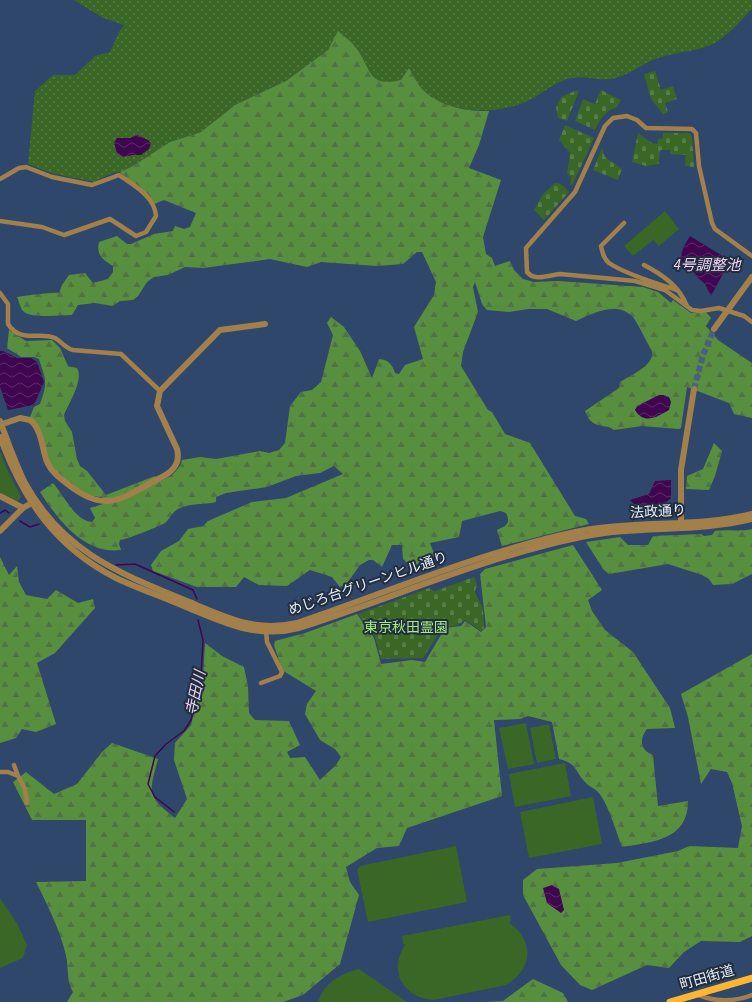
<svg xmlns="http://www.w3.org/2000/svg" width="752" height="1002" font-family="'Source Sans 3','Noto Sans JP',sans-serif">
  <style>
    .grass { fill: url(#grass-dots) }
    .forest { fill: url(#forest-firs) }
    .cemetery { fill: url(#cemetery-stones) }
    .green { fill: #3a6725 }
    .water { fill: url(#water-waves) }
    .lines { fill: none; stroke-linecap: round; stroke-linejoin: round }
    .stream { stroke: #400650; stroke-width: 1.5 }
    .tertiary-tunnel { stroke: #496080; stroke-width: 6; stroke-dasharray: 6 3; stroke-linecap: butt }
    .minor { stroke: #a3804a; stroke-width: 4.5 }
    .tertiary { stroke: #a3804a; stroke-width: 6 }
    .primary { stroke: #feb632; stroke-width: 7 }
    .labels { text-anchor: middle; dominant-baseline: central; stroke-width: 4; stroke-linejoin: round; paint-order: stroke }
    .street-label { font-size: 14px; fill: #e5eefb; stroke: #222d3d }
    .park-label { font-size: 14px; fill: #a2ec83; stroke: #222d3d }
    .water-label { font-size: 15px; font-style: italic; fill: #f0d3fb; stroke: #222d3d }
  </style>
  <defs>
    <pattern id="grass-dots" width="8" height="8" patternUnits="userSpaceOnUse"><rect width="8" height="8" fill="#3a6725"/><path d="M2 2h.1M6 6h.1" fill="none" stroke="#567d46" stroke-width="1.8" stroke-linecap="round"/></pattern>
    <pattern id="forest-firs" width="22" height="20" patternUnits="userSpaceOnUse"><rect width="22" height="20" fill="#588f3f"/><path d="M5 1l3.5 6h-7zM16 11l3.5 6h-7z" fill="#507244"/></pattern>
    <pattern id="cemetery-stones" width="16" height="16" patternUnits="userSpaceOnUse"><rect width="16" height="16" fill="#3a6725"/><path d="M2 7V4a2 2 0 0 1 4 0v3zM10 15v-3a2 2 0 0 1 4 0v3z" fill="#567d46"/></pattern>
    <pattern id="water-waves" width="16" height="10" patternUnits="userSpaceOnUse"><rect width="16" height="10" fill="#400650"/><path d="M0 5q4-4 8 0t8 0" fill="none" stroke="#5b2b6a"/></pattern>
  </defs>
  <rect width="100%" height="100%" fill="#2e476a"/>
  <path class="grass" d="M74,0H752V9C740,21 725,40 708,46C691,52 672,53 655,59C640,65 628,76 611,79C599,81 586,75 572,78C555,81 543,94 527,101C498,115 445,115 422,89C417,83 413,75 409,68L401,80L388,83L378,81L368,71L328,50L286,81L235,105L201,132L170,142L133,166L120,172L112,173L94,182L51,173L28,164L35,91L53,75H75L95,56L110,52L119,32L124,25L103,18Z"/>
  <path class="forest" d="M338,31C344,36 352,42 356,48C372,69 367,88 401,80L409,68C413,75 417,83 422,89C438,106 467,112 489,111L479,145L469,168L501,180L483,237L486,254L492,258L495,266L510,261L514,270L523,279L534,282L558,281L643,287L658,292L671,303L673,300L691,313L706,312L711,318L706,326L718,340L752,363V418L734,414L729,403L687,387L681,428L679,429L642,426L614,430C607,424 599,428 592,422C589,420 587,415 585,411L619,388L620,382C631,375 655,365 652,351C647,343 637,321 632,316C615,301 592,314 576,321L547,309H528L509,312L487,310L482,304L475,282L473,287L478,312L463,352L461,366L488,410L492,412L505,434L530,443L575,516L586,519L589,524L502,546L497,530L505,526L508,522C508,515 507,512 500,511L462,521L459,537L430,543L435,556L416,571L403,559L402,545H392L382,567L373,560H369L360,565L347,583L340,587L332,577L310,570L287,586L259,585L244,577L236,587H197L153,571L151,565L161,551L179,541L188,529L203,526L208,521L252,502L286,498L343,474L334,466L320,473L296,476L267,487L226,493L216,497V502C204,505 190,503 180,508C172,511 171,518 165,523C160,526 125,540 120,540L119,544L121,550C85,555 58,520 40,492L53,483C64,495 75,521 92,522L95,518L90,508L103,504L102,497C83,497 61,481 51,466C42,454 36,431 30,417L34,407L40,404C48,381 46,382 39,359L34,357H21L7,348L9,330L26,341L52,340L60,348L68,366L77,368C84,380 69,403 64,415L65,421L72,432L77,459L80,466L87,471L106,495L155,476L158,482C170,477 178,473 182,460L200,457L216,459L260,451L269,453L279,450L285,443L290,406L301,392L312,390L321,382L333,335L327,323L331,317L344,327L360,351L372,378L379,359C389,360 392,364 395,373L399,374L405,365L423,359L414,327L434,295L436,282L422,252H417L403,264L377,266L321,262L307,267L270,259L203,268L185,267L168,275L154,277L147,282L138,296L133,300L120,301L113,306L95,303L78,305L72,315C60,315 30,319 23,311C20,308 19,301 17,297C23,296 55,292 59,293L62,285L69,275L85,273L93,283L108,279L113,272V266C102,259 96,255 99,242L117,236L127,244H131L154,234L173,231L175,226L184,229L190,227L196,213L164,200L152,205L120,172L133,166L170,142L201,132L235,105L286,81L328,50Z
    M714,443L722,451L715,476L709,490L686,489L687,476L703,469Z
    M752,529V574L732,584L713,585L709,579L702,575L668,564L609,574L603,569L586,542L620,537L628,545H648L653,536L701,534L704,536L712,535L715,531C727,529 739,532 752,529Z
    M573,545L602,590L588,600L592,611L605,630L633,652L670,708L675,728L647,729C639,739 640,750 653,755L658,806L688,801C688,840 653,842 622,847C617,834 607,800 597,791C594,788 590,787 587,784C575,773 578,763 559,759L552,722L528,716L520,719L494,720L502,796L407,828L399,846L377,848L346,867L350,882L359,895L340,964L303,995L283,1002H67L73,992C66,981 69,969 66,956C61,932 47,904 36,882L86,881V820H32L13,782L26,772L54,794L77,784L102,752L112,743L158,759C149,793 146,795 175,818L187,799L174,760L175,743L191,725L203,677L205,643L222,656L244,667L248,686L249,713L255,720L289,721L300,745L287,752L290,758L305,757L320,780L336,765L341,757L335,749L320,740L305,714L307,704L316,691L282,670L274,645L275,641L305,633L357,614L374,638L381,664L412,660L425,662L445,628L461,626L465,621L481,632L486,627L480,574L485,569Z
    M0,557L9,575L17,566L19,582L26,595L47,599L56,590L78,603L93,599L95,608L55,653L37,663L56,724L36,732L22,729L16,738L0,743Z
    M752,654V936L740,942L701,941L684,952L669,968L647,965L592,990L580,985L561,965L523,895V880L537,869L617,863L678,851L689,846L738,848L742,826L732,783L727,772L711,769L701,784L688,717L681,694Z
    M533,979L563,993L568,1002H485L503,1001Z"/>
  <path class="cemetery" d="M655,71L661,90L673,86L677,99L665,103L668,112L663,114L651,99L644,74Z
    M577,90L579,91L567,121L558,118L556,107L561,97Z
    M601,90L621,100L617,107C605,111 600,119 595,130L575,121L583,99L595,104Z
    M565,125L594,138L572,186L570,185L571,177L567,174L570,153L559,140Z
    M638,133L652,143L657,144L658,139L663,138V133H689L692,136L694,167L685,166L686,155L670,154V150H660L659,164L646,166L632,162Z
    M602,148L605,157L622,169L618,180L593,170Z
    M555,183C562,183 565,187 569,192L544,220L534,210L543,194Z
    M474,577L477,584L475,592L483,609L484,628L481,631L465,620L458,625L442,628L423,658L381,659L375,637L358,614L429,588L435,591Z"/>
  <path class="green" d="M665,211L679,229L659,246L653,240L633,256L624,246Z
    M0,451L8,471L21,497L17,502L0,492Z
    M526,723L534,764L508,769L499,728Z
    M549,724L556,759L537,763L530,728Z
    M565,763L571,796L515,807L509,774Z
    M593,797L602,844L529,858L520,812Z
    M456,846L467,902L368,922L357,870L360,866Z
    M0,898L18,925L27,945L23,958L0,968Z
    M510,915L511,922L509,923C535,940 533,970 506,985L434,1000C403,998 387,970 406,944H403L402,936Z
    M359,969L407,1002H318C324,983 340,974 359,969Z"/>
  <path class="water" d="M137,135L148,140L151,143L149,149L141,155H133L123,157L117,153L114,143L117,138H130Z
    M690,236L721,255L725,270L711,296L705,284L696,276L690,267L680,261L683,248Z
    M0,351H3L17,358H31L37,362L44,382L34,405L8,410L0,387Z
    M659,395H664L669,397L671,402L669,410C657,417 644,425 635,410L637,406Z
    M671,480V498C662,508 646,504 634,504L630,500L649,494L655,481Z
    M552,885L559,889L564,910L561,913L547,903L543,888Z"/>
  <g class="lines">
    <path class="stream" d="M0,513L5,510L9,513
      M20,521L30,527L39,524
      M116,565L135,564L193,590L197,599
      M174,812L155,797L148,784L155,756L166,744L184,731L191,720L201,677L203,640L198,620"/>
    <path class="tertiary-tunnel" d="M694,389L703,355L714,329"/>
    <path class="minor" d="M0,179L19,168L26,167L52,177L92,185L119,175C134,186 154,195 156,216L146,232L136,236L110,219L64,235L42,227L0,221
      M624,223L601,246C602,252 604,259 609,263C625,274 658,284 677,290
      M752,256L715,229L712,223L699,166L696,133L692,129L646,128L637,120L627,116L613,118L605,126L575,192L526,248L527,272C535,282 549,275 560,274L635,281L665,290L692,310L701,311L719,308L744,316L752,322
      M644,265C663,275 679,286 687,306
      M0,293L8,304V324C21,344 39,331 55,338C62,342 65,348 73,350L121,354L160,391
      M261,683L280,676L282,672L267,642L266,630
      M14,765L18,776
      M0,772H8L18,776L25,789L27,803
      M696,994C713,1002 735,1002 752,995"/>
    <path class="tertiary" d="M714,329L752,277
      M0,421C8,442 15,463 25,483C63,552 119,573 187,601C226,617 255,633 297,623C391,591 483,551 580,531C637,520 696,528 752,514
      M0,425L20,418L30,420C42,429 42,449 47,462C52,473 61,479 70,486C107,514 122,498 158,479C171,473 181,465 177,449L157,406L160,391L220,330L265,324
      M0,437C23,499 55,547 116,578C139,589 163,597 186,607C225,623 256,639 299,628C393,598 484,557 581,537C637,525 696,533 752,519
      M0,496L23,508
      M681,526V470L694,389
      M0,531L23,508L35,501"/>
    <path class="primary" d="M670,1002L752,978"/>
  </g>
  <g class="labels">
    <g class="street-label">
      <text transform="translate(658 512) rotate(-3)">法政通り</text>
      <text transform="translate(368 584) rotate(-19)">めじろ台グリーンヒル通り</text>
      <text transform="translate(707 978) rotate(-16)">町田街道</text>
    </g>
    <g class="park-label">
      <text x="406" y="628">東京秋田霊園</text>
    </g>
    <g class="water-label">
      <text x="707" y="265">4号調整池</text>
      <text transform="translate(196 693) rotate(-78)">寺田川</text>
    </g>
  </g>
</svg>
